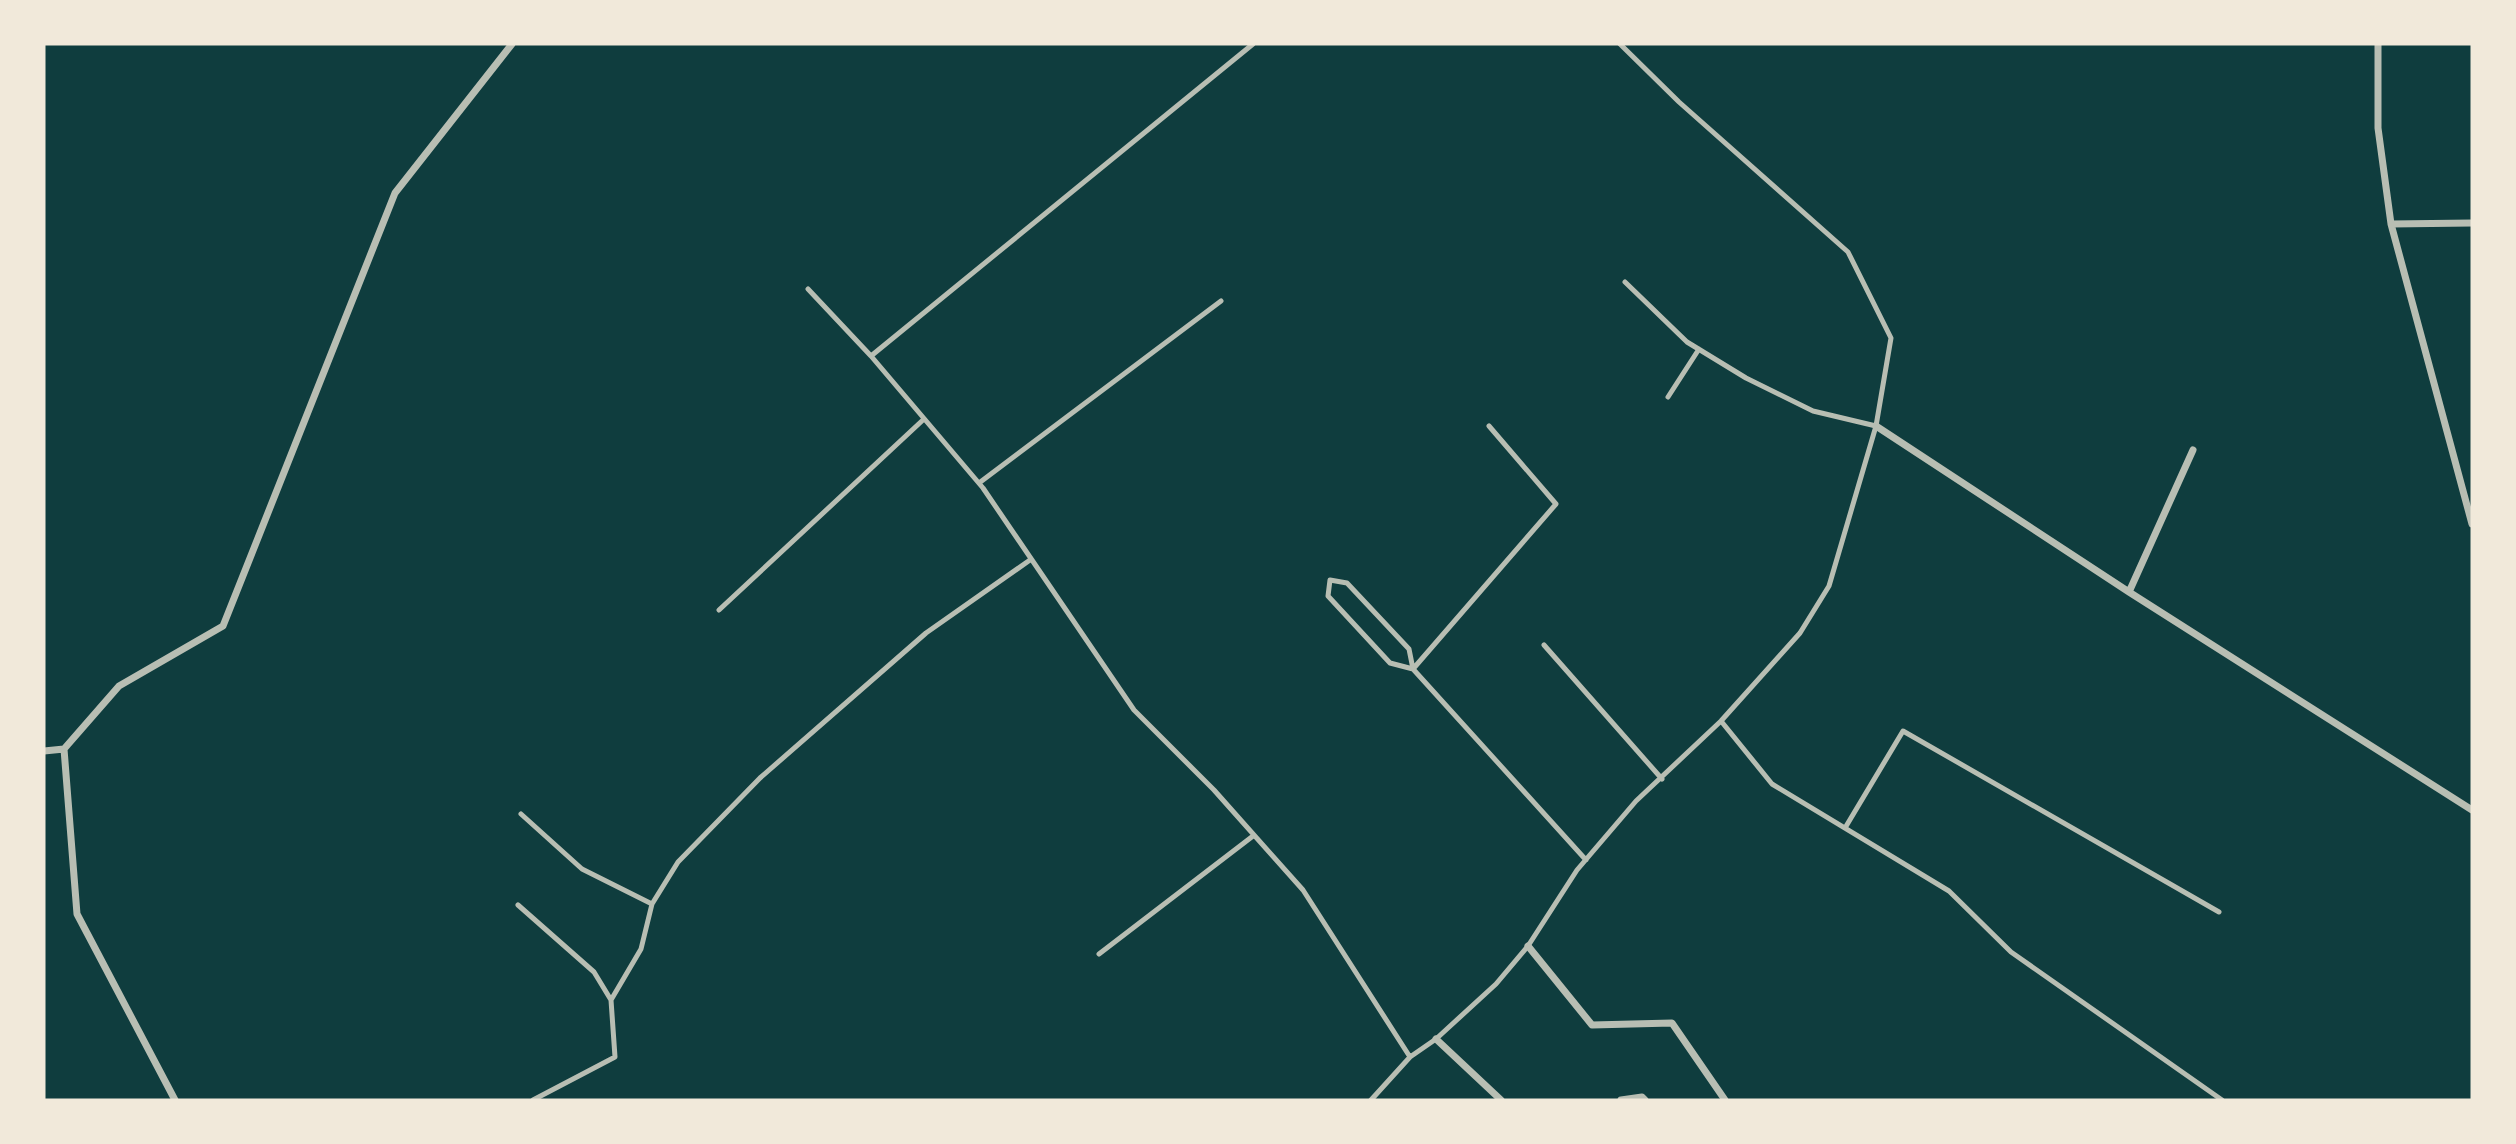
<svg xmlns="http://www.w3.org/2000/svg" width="2516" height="1144" font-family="Montserrat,sans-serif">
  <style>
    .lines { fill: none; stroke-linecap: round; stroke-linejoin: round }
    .service { stroke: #b8beb3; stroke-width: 5 }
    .minor { stroke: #b8beb3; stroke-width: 7 }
  </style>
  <rect width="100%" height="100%" fill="#0f3d3e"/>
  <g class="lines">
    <path class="service" d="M1625,282L1687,342L1746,378L1813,411L1876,426
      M808,289L871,356L983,488L1134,710L1214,790L1303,890L1410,1057
      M871,356L1253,44
      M1668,397L1699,349
      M979,483L1221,301
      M719,610L924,419
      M1544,645L1662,779
      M1413,669L1409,649L1347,583L1330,580L1328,596L1390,663L1413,669L1586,860
      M1413,669L1556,504L1489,426
      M1721,721L1772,784L1949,891L2011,952L2222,1100
      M521,814L582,869L652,904
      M1845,828L1903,731L2219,912
      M518,905L594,972L611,1000
      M1099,954L1253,836
      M533,1100L615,1057L611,1000L641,949L652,904L678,862L760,778L926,633L1030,560
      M1371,1100L1410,1057L1436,1039L1496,984L1528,946L1577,870L1636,801L1721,721L1800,633L1829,586L1876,426L1891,338L1848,252L1679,102L1620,44"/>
    <path class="minor" d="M2378,44V128L2391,224L2472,524
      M2391,224L2472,223
      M1876,426L2129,592L2472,810
      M2129,592L2193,450
      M64,749L119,686L223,626L395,193L512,44
      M64,749L77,914L175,1100
      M44,751L64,749
      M1528,946L1592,1025L1672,1023L1725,1100
      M1436,1039L1501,1100
      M1621,1100L1642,1097L1645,1100"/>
  </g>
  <rect width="2516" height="1144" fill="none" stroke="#f1e9da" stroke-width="91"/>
</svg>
